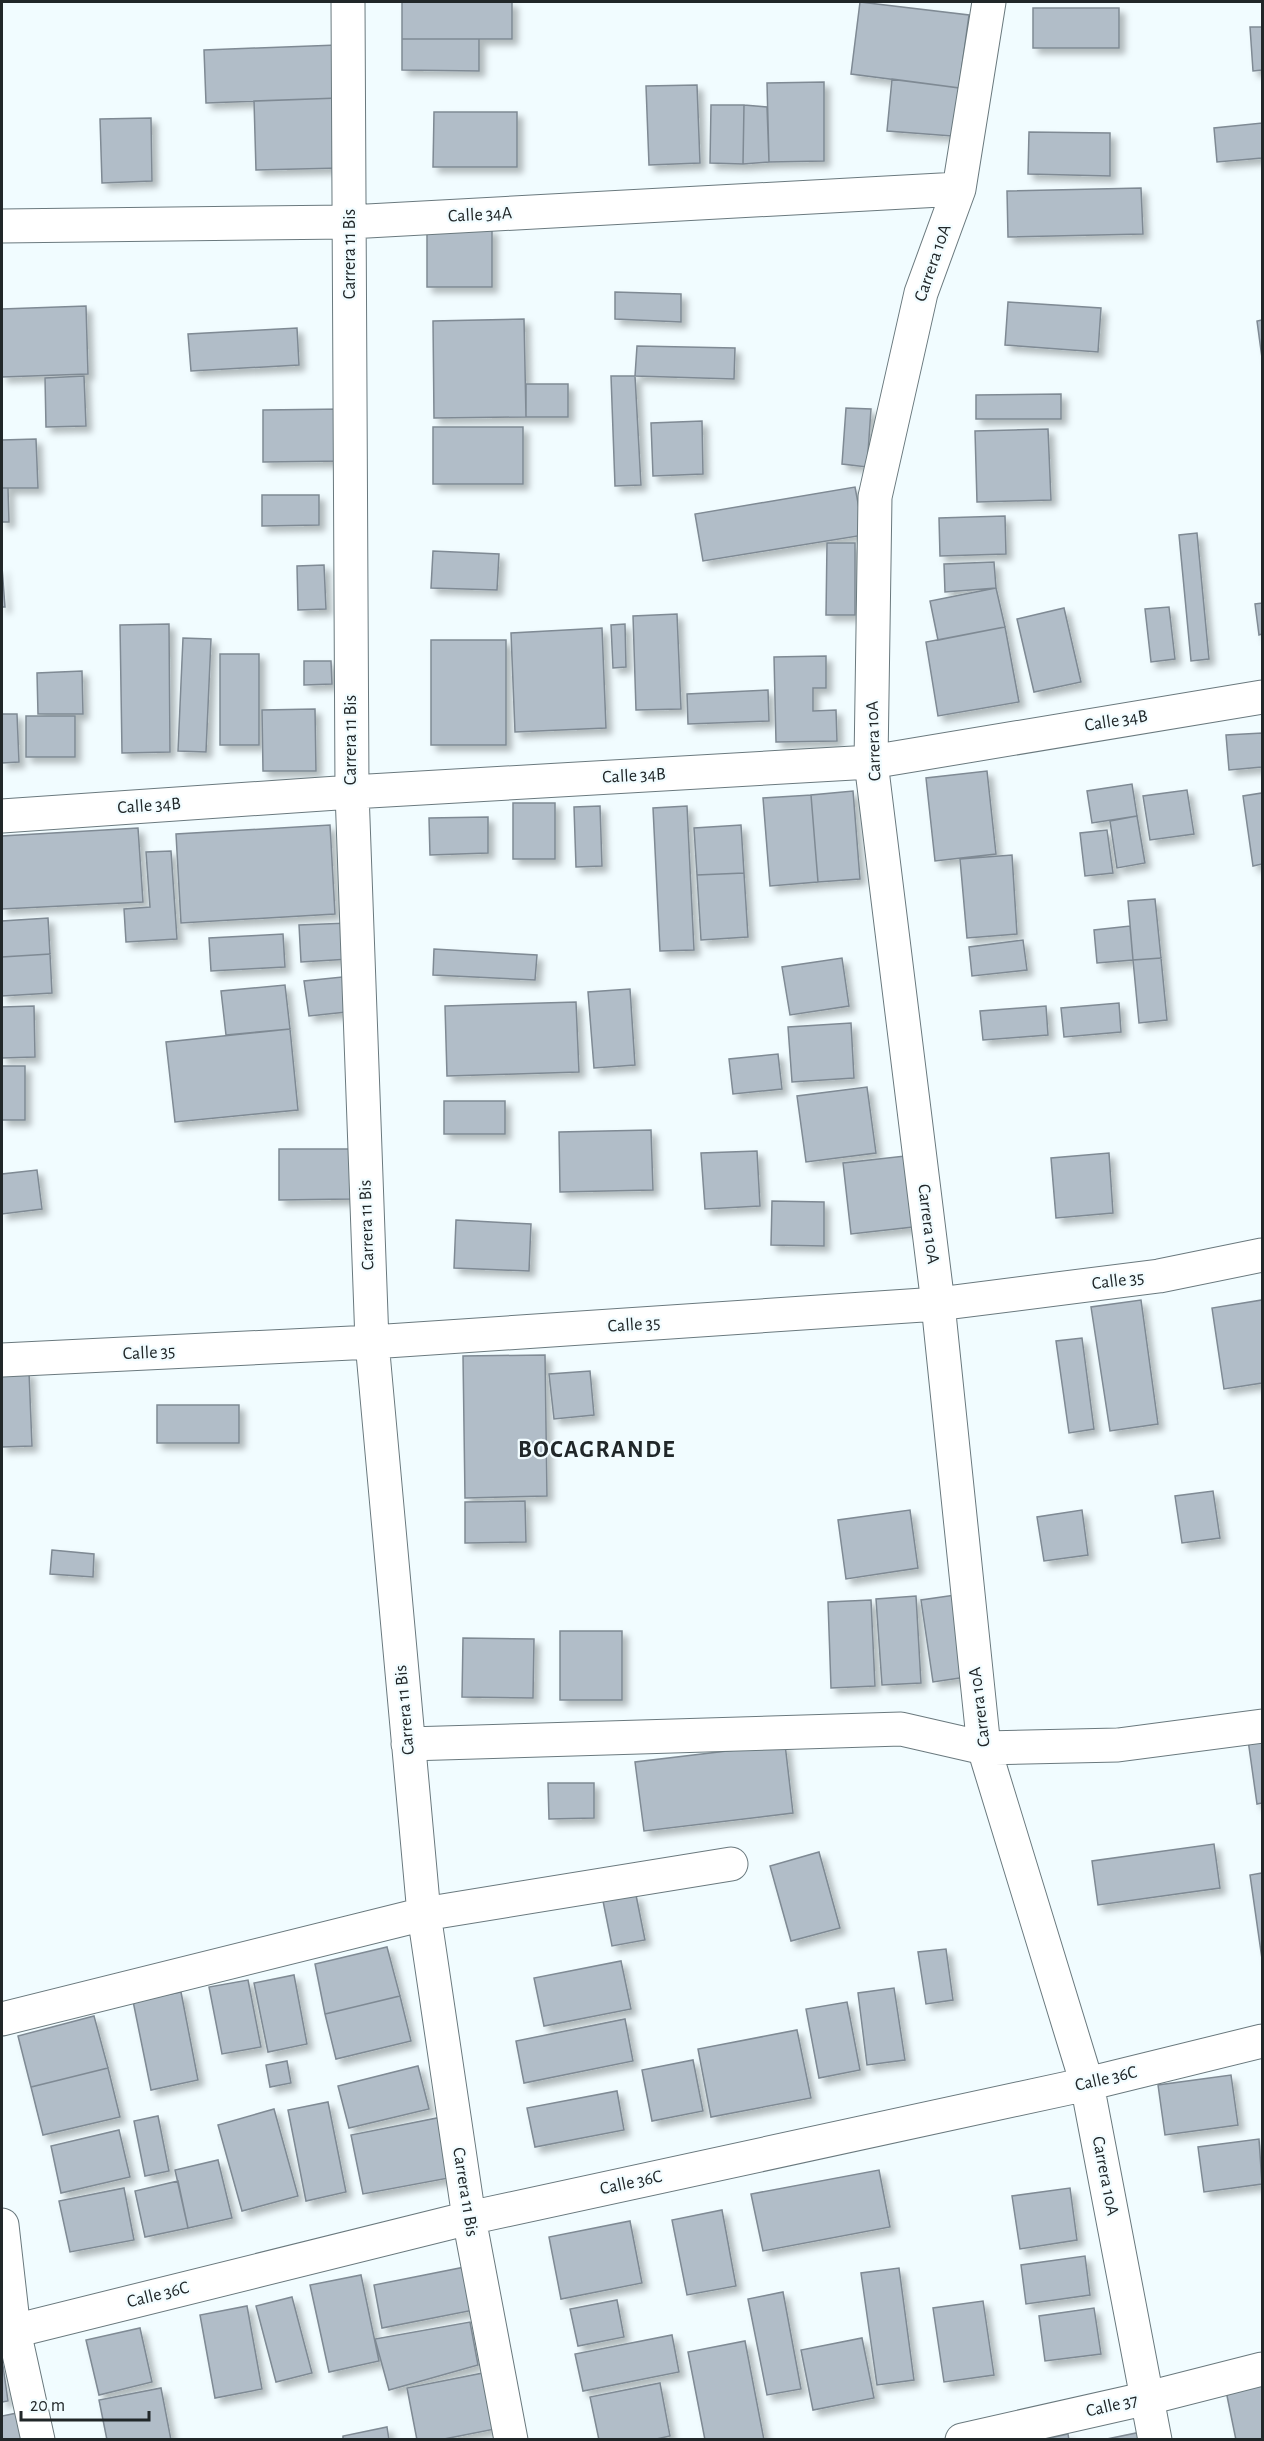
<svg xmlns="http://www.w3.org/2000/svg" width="1264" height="2441" font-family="'Alegreya Sans',sans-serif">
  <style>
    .building { fill: #b1bdc8; stroke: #7f8a94; stroke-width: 1.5; filter: url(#shadow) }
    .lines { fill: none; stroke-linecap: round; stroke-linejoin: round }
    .minor-casing { stroke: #6a797e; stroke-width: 35 }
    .minor { stroke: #fff; stroke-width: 33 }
    .labels { text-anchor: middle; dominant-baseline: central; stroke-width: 4.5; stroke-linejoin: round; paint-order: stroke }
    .street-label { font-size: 18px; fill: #212729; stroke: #f1fcff }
    .district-label { font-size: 24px; font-weight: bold; letter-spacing: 1.5px; fill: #212729; stroke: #f1fcff }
  </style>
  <defs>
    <filter id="shadow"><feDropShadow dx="5.5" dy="5.5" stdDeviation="3" flood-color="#0004"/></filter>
  </defs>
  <rect width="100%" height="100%" fill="#f1fcff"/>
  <path class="building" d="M402,2H512V39H402Z
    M860,2L969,15L959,88L851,74Z
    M1033,8H1119V48H1033Z
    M1250,27H1262V70L1253,71Z
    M402,39H479V71L402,70Z
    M337,45L338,98L206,103L204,50Z
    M892,79L959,88L952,136L887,131Z
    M824,82V161L769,162L767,83Z
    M697,85L700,163L649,165L646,86Z
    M338,98L341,168L256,170L254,101Z
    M711,105H744L743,164L710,163Z
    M744,105L767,107L769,162L743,164Z
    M434,112H517V167H433Z
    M151,118L152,181L102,183L100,119Z
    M1262,123V158L1217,162L1214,128Z
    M1029,132L1110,133V176L1028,174Z
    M1141,188L1143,234L1008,237L1007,191Z
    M427,229H492V287H427Z
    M615,292L681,294V322L615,319Z
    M1008,302L1101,308L1098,352L1005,345Z
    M86,306L88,374L2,377V309Z
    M524,319L526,417L434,418L433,321Z
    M1262,320V358L1257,321Z
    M297,328L299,365L191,371L188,334Z
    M637,346L735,348L734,379L635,376Z
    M84,376L86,426L46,427L45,378Z
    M611,376H635L641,485L615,486Z
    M526,384H568V417H526Z
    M1061,394V419H976V395Z
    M846,408L871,409L867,467L842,464Z
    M344,409L345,461L263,462V410Z
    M702,421L703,474L653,476L651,423Z
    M433,427H523V484H433Z
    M1048,429L1051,500L977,502L975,431Z
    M36,439L38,488H2V440Z
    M855,487L864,535L703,561L695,514Z
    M2,488H8L9,522H2Z
    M262,495H319V525L262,526Z
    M1005,516L1006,554L940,556L939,518Z
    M1197,533L1209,659L1191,661L1179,535Z
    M827,543H855V615H826Z
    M433,551L499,554L497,590L431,588Z
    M994,562L996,588L945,592L944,564Z
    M324,565L326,609L298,610L297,566Z
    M2,567L5,607H2Z
    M996,588L1005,627L938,640L930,601Z
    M1262,603V634L1259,635L1255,604Z
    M1169,607L1175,659L1151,662L1145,609Z
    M1064,608L1081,682L1034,692L1017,619Z
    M677,614L681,709L636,710L633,616Z
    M169,624L170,752L122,753L120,625Z
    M625,624L626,667L613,668L611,625Z
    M1005,627L1019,702L938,716L926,642Z
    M602,628L606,728L515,732L511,633Z
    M183,638L211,639L206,752L178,751Z
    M431,640H506V745H431Z
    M220,654H259V745H220Z
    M826,656V688H813V711L836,710L837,741L776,742L774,657Z
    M304,661H331L332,684L304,685Z
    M82,671L83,714H38L37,673Z
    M768,690L769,721L688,724L687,694Z
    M315,709L316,771H263L262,710Z
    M2,714H17L19,762L2,763Z
    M26,716H75V757H26Z
    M1262,733V767L1229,770L1226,735Z
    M987,771L996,854L935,861L926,778Z
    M1132,784L1137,816L1092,823L1087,791Z
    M1187,790L1194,834L1150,840L1143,796Z
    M853,791L860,879L818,882L811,795Z
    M1262,793V864L1253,866L1243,796Z
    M811,795L818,882L770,886L763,798Z
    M513,803H555V859H513Z
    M600,806L602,866L576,867L574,807Z
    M687,806L694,950L660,951L653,808Z
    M1137,816L1145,863L1117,868L1110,821Z
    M488,817V853L430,855L429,818Z
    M330,825L335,914L181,923L176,834Z
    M741,825L744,873L697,875L694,828Z
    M138,828L143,902L2,909V836Z
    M1107,830L1113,873L1085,876L1080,833Z
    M171,851L177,939L126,942L124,909L150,907L146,852Z
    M1012,855L1017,934L967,938L960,859Z
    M744,873L748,937L701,940L697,875Z
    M1155,899L1161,958L1133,960L1128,901Z
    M48,918L50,954L2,957V921Z
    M348,923L350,959L301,962L299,925Z
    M1130,926L1133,960L1097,963L1094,930Z
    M283,934L285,967L211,971L209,938Z
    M1023,940L1027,970L972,976L969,947Z
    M434,949L537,955L535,980L433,975Z
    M50,954L52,993L2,996V957Z
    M842,958L849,1006L790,1015L782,967Z
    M1161,958L1167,1020L1139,1023L1133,960Z
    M352,976L356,1011L309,1016L304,981Z
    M285,985L290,1029L226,1035L221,991Z
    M630,989L635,1065L594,1068L588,992Z
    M576,1002L579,1072L447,1076L445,1006Z
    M1119,1003L1121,1032L1064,1037L1061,1008Z
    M34,1006L35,1057L2,1058V1007Z
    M1046,1006L1048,1035L983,1040L980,1011Z
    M851,1023L854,1078L792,1082L788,1027Z
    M290,1029L298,1110L175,1122L166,1042Z
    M778,1054L782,1089L733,1094L729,1059Z
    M2,1066H25V1120H2Z
    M867,1087L876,1153L806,1162L797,1096Z
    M444,1101H505V1134H444Z
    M651,1130L653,1190L560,1192L559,1132Z
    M279,1149H350L351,1199L279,1200Z
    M757,1151L760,1206L705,1209L701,1153Z
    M1109,1153L1113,1213L1056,1218L1051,1158Z
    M914,1155L922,1226L851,1234L843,1163Z
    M37,1170L42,1209L2,1214V1174Z
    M772,1201L824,1202V1246L771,1245Z
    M456,1220L531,1224L529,1271L454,1268Z
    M1141,1300L1158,1424L1110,1431L1091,1307Z
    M1262,1300V1383L1224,1389L1212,1308Z
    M1082,1338L1094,1429L1069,1433L1056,1341Z
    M545,1355L547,1496L465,1498L463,1356Z
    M590,1371L594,1415L554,1419L549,1374Z
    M29,1372L32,1446L2,1447V1373Z
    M157,1405H239V1443H157Z
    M1213,1491L1220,1538L1182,1543L1175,1496Z
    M525,1501L526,1542L465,1543V1502Z
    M910,1510L918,1568L846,1579L838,1520Z
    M1082,1510L1088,1555L1044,1561L1037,1517Z
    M52,1550L94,1554L93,1577L50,1574Z
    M962,1594L973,1676L933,1682L921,1600Z
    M916,1596L921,1683L882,1685L876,1599Z
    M871,1600L875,1686L831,1688L828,1602Z
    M560,1631H622V1700H560Z
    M463,1638L534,1639L533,1698L462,1697Z
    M1262,1738V1803L1257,1804L1248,1740Z
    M785,1744L793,1813L644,1831L635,1762Z
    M548,1783H594V1818L549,1819Z
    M1214,1844L1220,1888L1098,1905L1092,1861Z
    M819,1852L840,1928L791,1941L770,1866Z
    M1262,1873V1959L1250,1875Z
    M636,1895L645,1940L612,1946L603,1901Z
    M387,1947L400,1996L325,2014L315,1964Z
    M946,1949L953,2000L926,2004L918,1952Z
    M621,1961L631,2009L544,2026L534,1978Z
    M294,1975L307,2044L268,2052L254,1983Z
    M248,1980L261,2047L222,2054L209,1987Z
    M894,1988L905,2060L867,2065L858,1993Z
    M181,1992L198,2080L151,2090L133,2001Z
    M400,1996L411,2041L336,2059L325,2014Z
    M847,2002L860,2070L819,2078L806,2009Z
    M94,2016L108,2068L31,2087L18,2036Z
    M625,2019L633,2061L524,2083L516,2041Z
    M797,2030L811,2098L711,2117L698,2049Z
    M693,2060L703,2111L652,2121L642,2070Z
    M287,2061L291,2083L270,2087L266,2065Z
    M418,2066L429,2109L349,2128L338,2086Z
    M108,2068L120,2117L43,2135L31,2087Z
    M1231,2075L1238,2125L1165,2135L1158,2085Z
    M617,2091L624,2130L535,2147L527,2108Z
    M328,2102L346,2192L306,2201L288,2110Z
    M274,2109L298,2196L242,2211L218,2125Z
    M158,2116L169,2171L145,2176L134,2121Z
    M442,2117L454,2177L363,2194L351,2135Z
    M119,2130L130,2177L61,2193L51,2146Z
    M1259,2139L1262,2184L1204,2192L1198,2147Z
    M218,2160L232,2218L188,2228L175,2170Z
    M879,2170L890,2227L763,2251L751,2194Z
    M178,2181L188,2228L145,2237L135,2191Z
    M124,2188L134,2240L70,2252L59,2201Z
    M1070,2188L1077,2240L1020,2249L1012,2196Z
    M722,2210L736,2286L687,2295L672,2220Z
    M630,2221L642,2283L561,2299L549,2237Z
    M1085,2256L1090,2295L1026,2304L1021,2265Z
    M470,2266L479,2309L382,2328L374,2285Z
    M899,2268L914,2380L877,2385L861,2273Z
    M361,2275L379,2361L329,2372L310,2285Z
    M783,2292L801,2389L767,2395L748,2299Z
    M292,2297L312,2373L276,2382L256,2306Z
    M617,2300L624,2337L578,2346L570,2309Z
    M983,2301L994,2375L944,2382L933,2308Z
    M247,2306L262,2389L215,2398L200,2315Z
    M1094,2308L1101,2354L1045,2361L1039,2316Z
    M470,2322L478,2365L389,2390L375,2339Z
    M140,2328L152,2382L99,2395L86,2340Z
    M672,2335L679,2372L583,2391L575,2354Z
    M862,2338L874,2398L813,2410L801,2350Z
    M745,2341L764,2440H705L688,2352Z
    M2,2359L8,2401L2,2402Z
    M483,2373L495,2429L439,2440H417L407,2388Z
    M1262,2378V2440H1236L1225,2386Z
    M660,2383L670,2436L652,2440H599L590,2397Z
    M161,2388L171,2440H107L99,2400Z
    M17,2413L22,2440H2V2416Z
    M387,2427L389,2440H343V2436Z
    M1141,2432L1142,2440H1102Z
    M1068,2434L1069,2440H1040Z"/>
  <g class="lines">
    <g class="minor-casing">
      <path id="minor" d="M348,2L352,792L372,1342L424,1914L469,2218L511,2440
        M989,2L959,189L921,293L875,497L871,762L938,1304L984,1748L1087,2084L1155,2440
        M2,226L349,222L959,189
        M2,816L352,792L871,762L1262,697
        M2,1360L372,1342L938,1304L1159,1276L1262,1255
        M408,1744L901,1729L984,1748L1118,1745L1262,1726
        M2,2019L424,1914L731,1864
        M2,2225L14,2331L38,2440
        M2,2334L469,2218L1087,2084L1262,2041
        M962,2440L1148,2398L1262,2369"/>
    </g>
    <use href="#minor" class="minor"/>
  </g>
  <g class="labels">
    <g class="street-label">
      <text transform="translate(480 215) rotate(-3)">Calle 34A</text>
      <text transform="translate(350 254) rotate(-90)">Carrera 11 Bis</text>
      <text transform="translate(933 263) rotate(-71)">Carrera 10A</text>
      <text transform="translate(1116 721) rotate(-9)">Calle 34B</text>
      <text transform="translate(351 740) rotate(-90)">Carrera 11 Bis</text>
      <text transform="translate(874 741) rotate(-92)">Carrera 10A</text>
      <text transform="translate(634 776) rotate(-3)">Calle 34B</text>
      <text transform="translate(149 806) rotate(-4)">Calle 34B</text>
      <text transform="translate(928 1224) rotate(83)">Carrera 10A</text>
      <text transform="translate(367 1225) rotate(-92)">Carrera 11 Bis</text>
      <text transform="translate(1118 1281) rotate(-7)">Calle 35</text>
      <text transform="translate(634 1325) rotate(-4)">Calle 35</text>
      <text transform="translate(149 1353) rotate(-3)">Calle 35</text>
      <text transform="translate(980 1707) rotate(-97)">Carrera 10A</text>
      <text transform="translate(405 1710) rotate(-95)">Carrera 11 Bis</text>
      <text transform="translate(1106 2079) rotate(-13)">Calle 36C</text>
      <text transform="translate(1105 2176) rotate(79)">Carrera 10A</text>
      <text transform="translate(631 2183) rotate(-12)">Calle 36C</text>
      <text transform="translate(465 2192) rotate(81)">Carrera 11 Bis</text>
      <text transform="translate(158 2295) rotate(-14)">Calle 36C</text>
      <text transform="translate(1112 2406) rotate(-13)">Calle 37</text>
    </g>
    <g class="district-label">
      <text x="597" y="1450">BOCAGRANDE</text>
    </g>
  </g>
  <rect width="1264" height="2441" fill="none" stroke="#212729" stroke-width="6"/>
  <path d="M21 2411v9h128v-9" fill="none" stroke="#212729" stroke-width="3"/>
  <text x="30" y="2411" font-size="18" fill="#212729" stroke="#f1fcff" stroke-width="4.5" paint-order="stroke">20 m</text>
</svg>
